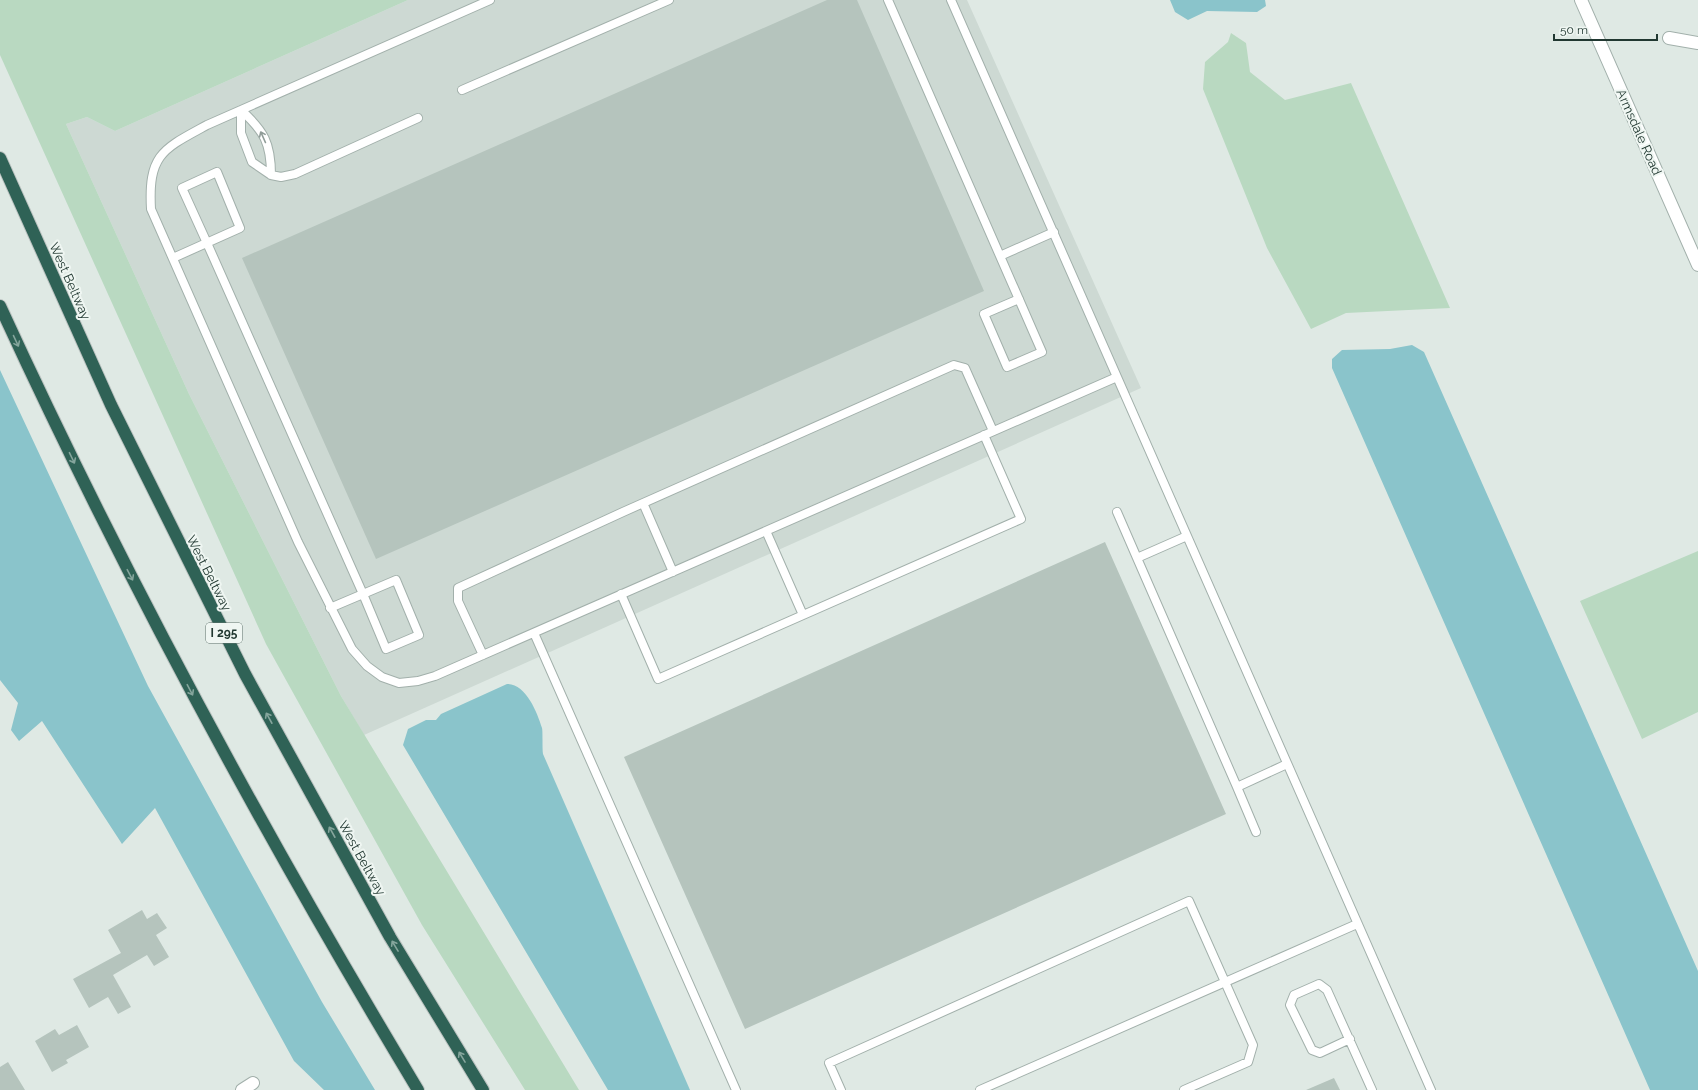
<svg xmlns="http://www.w3.org/2000/svg" width="1698" height="1090" font-family="Raleway,sans-serif">
  <style>
    .built { fill: #cdd9d3 }
    .green { fill: #b9d9c1 }
    .water { fill: #8ac4cb }
    .building { fill: #b5c4bd }
    .lines { fill: none; stroke-linecap: round; stroke-linejoin: round }
    .lane-casing { stroke: #a2b0ab; stroke-width: 10 }
    .street-casing { stroke: #a2b0ab; stroke-width: 14 }
    .highway-casing { stroke: #bcc3c1; stroke-width: 14 }
    .lane { stroke: #fff; stroke-width: 8 }
    .street { stroke: #fff; stroke-width: 12 }
    .highway { stroke: #2f6256; stroke-width: 12 }
    .oneway { stroke: #909c98 }
    .oneway2 { stroke: #85a59c }
    .labels { text-anchor: middle; dominant-baseline: central; stroke-width: 4; stroke-linejoin: round; paint-order: stroke }
    .shield { fill: #eff6f2; stroke: #5f716b; stroke-width: 1 }
    .shield-label { font-size: 12px; font-weight: bold; fill: #213831 }
    .street-label { font-size: 13px; fill: #213831; stroke: #eff6f2 }
  </style>
  <rect width="100%" height="100%" fill="#dfe9e4"/>
  <path class="built" d="M408,0H967L1141,388L364,735L341,696L189,394L66,124L87,117L115,131Z"/>
  <path class="green" d="M0,0H408L115,131L87,117L66,124L189,394L341,696L579,1090H525L422,925L266,644L0,55Z
    M1231,33L1246,43L1250,72L1285,100L1351,83L1450,308L1346,313L1311,329L1267,248L1203,89L1205,62L1228,42Z
    M1698,551V712L1642,739L1580,601Z"/>
  <path class="water" d="M1170,0H1265L1266,6L1257,12L1207,11L1188,20L1175,12Z
    M1412,345L1424,352L1698,971V1090H1650L1332,368V359L1342,350L1390,349Z
    M0,370L148,686L322,1002L375,1090H324L294,1061L155,808L122,844L42,721L19,741L11,730L18,703L0,680Z
    M507,684C526,684 537,712 542,728C543,731 542,748 543,754L690,1090H608L403,745L408,729L426,720H436L441,714Z"/>
  <path class="building" d="M827,0H857L984,291L376,559L242,258Z
    M1105,542L1226,814L745,1029L624,757Z
    M142,910L147,919L157,913L167,928L156,935L169,957L154,966L147,955L113,975L131,1007L118,1014L108,997L89,1008L73,979L121,953L108,930Z
    M77,1025L89,1047L66,1060L68,1063L52,1072L35,1041L55,1029L59,1035Z
    M8,1062L25,1090H0V1067Z
    M1334,1078L1340,1090H1306Z"/>
  <g class="lines">
    <g class="lane-casing">
      <path id="lane" d="M490,0L207,125C163,149 148,154 151,209L298,542L352,649L367,666L382,677L399,683L418,681L435,676L1117,377
        M888,0L1042,352L1007,367L984,314L1019,299
        M951,0L1431,1090
        M462,90L669,0
        M271,175C271,143 264,131 241,110V133L252,162L271,175L281,177L295,174L418,118
        M1000,256L1054,232
        M173,258L240,228L217,172L182,188L207,243L363,594L386,649L419,635L396,580L330,608
        M643,503L673,572
        M1117,512L1137,558L1187,536
        M766,531L803,615
        M1137,558L1237,787L1287,764
        M621,594L658,679L1021,519L984,435
        M534,633L736,1090
        M483,655L458,601V588L623,512L954,365L965,368L993,431
        M1237,787L1256,832
        M1350,1039L1320,1053L1312,1050L1290,1005L1294,995L1319,984L1327,990L1372,1090
        M841,1090L829,1063L1189,901L1253,1045L1248,1062L1184,1090
        M980,1090L1357,924"/>
    </g>
    <g class="street-casing">
      <path id="street" d="M1581,0L1698,265
        M1669,38L1698,43
        M242,1090L253,1083"/>
    </g>
    <g class="highway-casing">
      <path id="highway" d="M0,158L111,405L245,674L390,937L483,1090
        M0,306C124,576 265,836 418,1090"/>
    </g>
    <use href="#lane" class="lane"/>
    <use href="#street" class="street"/>
    <use href="#highway" class="highway"/>
  </g>
  <defs><path id="oneway-shaft" d="M-6 0H5M1.5-3L5.5 0L1.5 3" fill="none" stroke-width="1.6" stroke-linecap="round" stroke-linejoin="round"/></defs>
  <use class="oneway" href="#oneway-shaft" transform="translate(263 137) rotate(-114)"/>
  <g class="oneway2">
    <use href="#oneway-shaft" transform="translate(16 341) rotate(65)"/>
    <use href="#oneway-shaft" transform="translate(72 458) rotate(64)"/>
    <use href="#oneway-shaft" transform="translate(130 575) rotate(62)"/>
    <use href="#oneway-shaft" transform="translate(190 690) rotate(62)"/>
    <use href="#oneway-shaft" transform="translate(269 718) rotate(-119)"/>
    <use href="#oneway-shaft" transform="translate(332 832) rotate(-119)"/>
    <use href="#oneway-shaft" transform="translate(395 946) rotate(-121)"/>
    <use href="#oneway-shaft" transform="translate(462 1057) rotate(-121)"/>
  </g>
  <g class="labels">
    <rect class="shield" x="206" y="623" width="36" height="20" rx="3"/>
    <g class="shield-label">
      <text x="224" y="633">I 295</text>
    </g>
    <g class="street-label">
      <text transform="translate(1639 132) rotate(66)">Armsdale Road</text>
      <text transform="translate(70 281) rotate(66)">West Beltway</text>
      <text transform="translate(209 573) rotate(63)">West Beltway</text>
      <text transform="translate(362 858) rotate(61)">West Beltway</text>
    </g>
  </g>
  <path d="M1554 34v6h103v-6" fill="none" stroke="#213831" stroke-width="2"/>
  <text x="1560" y="34" font-size="12" fill="#213831" stroke="#eff6f2" stroke-width="3" paint-order="stroke">50 m</text>
</svg>
